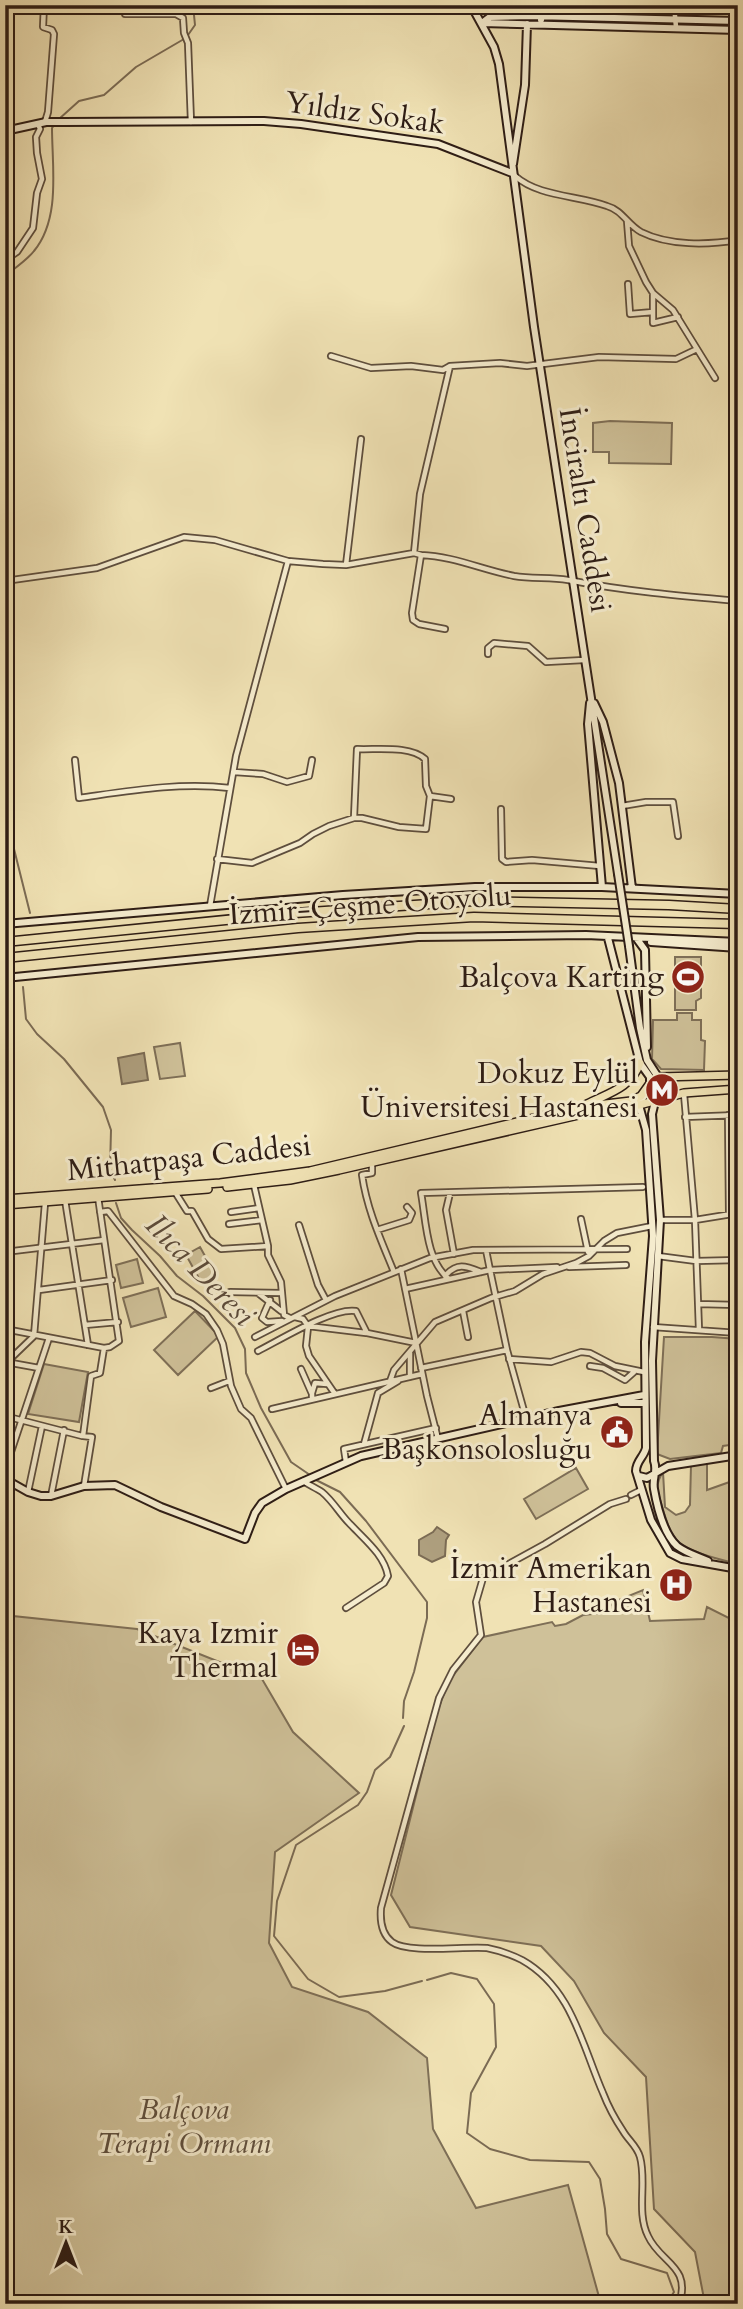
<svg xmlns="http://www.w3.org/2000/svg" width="743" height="2309" font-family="Cardo,serif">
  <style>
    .green { fill: #cfc199; stroke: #7e6f57; stroke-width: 2 }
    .water { fill: #ae9f7e; stroke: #7b6b54; stroke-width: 2 }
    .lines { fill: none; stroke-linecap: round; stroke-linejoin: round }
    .stream { stroke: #7b6b54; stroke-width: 2 }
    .street-casing { stroke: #5e4e3d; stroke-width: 8 }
    .secondary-casing { stroke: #2e1d15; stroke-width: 10 }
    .primary-casing { stroke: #2e1d15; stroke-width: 10 }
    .highway-casing { stroke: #2e1d15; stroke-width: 11 }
    .street { stroke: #f5ecce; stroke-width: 4.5 }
    .secondary { stroke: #f5ecce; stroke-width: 6 }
    .primary { stroke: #f0e2b4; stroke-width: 7 }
    .highway { stroke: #f0e2b4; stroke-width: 8 }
    .secondary-bridge-casing { stroke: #2e1d15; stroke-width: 10; stroke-linecap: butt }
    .secondary-bridge { stroke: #f5ecce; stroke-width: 6 }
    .labels { text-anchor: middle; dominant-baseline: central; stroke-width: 6; stroke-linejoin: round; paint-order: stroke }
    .street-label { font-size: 30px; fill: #2e1d15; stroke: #f5ecce }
    .poi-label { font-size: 30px; fill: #2e1d15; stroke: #f5ecce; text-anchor: end }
    .park-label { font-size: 30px; font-style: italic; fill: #5e4e3d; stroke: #f5ecce }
    .water-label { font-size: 32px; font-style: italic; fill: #5b4a3a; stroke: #f5ecce }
  </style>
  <rect width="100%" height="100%" fill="#f0e2b4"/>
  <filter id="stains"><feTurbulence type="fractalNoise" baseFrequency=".00286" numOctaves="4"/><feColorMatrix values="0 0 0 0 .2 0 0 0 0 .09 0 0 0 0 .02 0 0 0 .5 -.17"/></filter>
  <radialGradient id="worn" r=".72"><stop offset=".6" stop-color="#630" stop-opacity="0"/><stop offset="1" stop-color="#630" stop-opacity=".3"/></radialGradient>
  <path class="green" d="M610,421L672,423L671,464L609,463V452H593V423Z
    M675,957H701V998L696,1001V1010H675Z
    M677,1013H692V1020H701V1040L705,1041L704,1070L661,1069L652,1059L653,1020H677Z
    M180,1043L185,1076L160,1079L154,1047Z
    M200,1247L215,1274L201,1282L186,1255Z
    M137,1259L143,1283L121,1288L116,1265Z
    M158,1288L166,1317L131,1327L123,1298Z
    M195,1311L219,1336L178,1375L154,1350Z
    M664,1337H712L738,1339V1429H731L730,1445L723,1446L721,1453L670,1459L657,1454Z
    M44,1364L88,1372L79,1422L28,1414Z
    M707,1463V1490L738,1479V1564C722,1560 685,1552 676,1539C668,1529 665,1516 661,1503C657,1490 655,1484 663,1472L665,1507L676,1515L685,1512L690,1505L691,1465Z
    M576,1468L588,1489L536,1519L524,1499Z
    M643,1590L650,1621L704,1619L707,1607L733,1620L731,1642L738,1646V2304H705L695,2252L654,2209L646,2077L604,2033L574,1981L541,1946L410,1927L391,1895L437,1712L449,1681L483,1637L552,1622L555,1626L566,1624L583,1615L602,1613L616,1601Z
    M5,1603L13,1616L137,1629L262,1679L293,1732L359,1793L275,1852L269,1943L292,1987L368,2012L427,2058L433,2129L476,2208L568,2185L601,2304H5Z"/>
  <path class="water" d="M144,1053L148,1080L122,1084L118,1058Z
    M437,1527L449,1535L446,1540L445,1556L432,1562L419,1555V1540L433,1532Z"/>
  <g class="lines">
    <path class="stream" d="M188,35L195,25L193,5
      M59,119L79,101L104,95L136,67L184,39
      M5,276C15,268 27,260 34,251C61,218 52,167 52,128L55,124
      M5,813L30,913
      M23,987L26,1019L37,1034L64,1059L103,1107L111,1130L110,1169L115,1180
      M116,1203L121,1218L132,1230L160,1256L177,1276L203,1296L235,1328L245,1349L246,1373L261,1408L291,1462L310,1475
      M314,1479L340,1492L366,1521L427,1602V1618L414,1672L404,1701L403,1718
      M404,1726L390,1757L375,1770L367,1792L358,1805L296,1845L277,1901L274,1936L308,1979L339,1997L385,1991L422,1981
      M427,1980L451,1973L477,1979L494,2004L496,2047L471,2093L467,2133L490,2149L530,2160L589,2162L600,2179L605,2209L607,2234L621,2259L667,2273L674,2292L666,2304"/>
    <g class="street-casing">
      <path id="street" d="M44,5L43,27L52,30L54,34L48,112L45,122
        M674,5L676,27
        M125,14H176L183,18L184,33L188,43L191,122
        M515,176C539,197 577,195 607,206C622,210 628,225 641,232C669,246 708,245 738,240
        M627,221L629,246L646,282L653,293L673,310L715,378
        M734,240L737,308
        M5,260L17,252L33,228L37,193L42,179L37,153L36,137L40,129L38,124
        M628,284L630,314L653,312
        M653,293V323L678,317
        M331,356L371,368L411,366L443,370L450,366L500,363L527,366L599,357L676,359L697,349
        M421,555C453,556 483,570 514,576C532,579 550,577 568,580C624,591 681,596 738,601
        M346,565L361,439
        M5,581L97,568L184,537L215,540L288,561L323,564L346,565L414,553
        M445,629L419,624L413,620L412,613L421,555L414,553L420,494L450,366
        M488,654V648L494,643L528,646L546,662L584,660
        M75,760L79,798C129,791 179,782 230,788
        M234,772L263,774L287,782L309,776L312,760
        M622,806L646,802H673L678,836
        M501,809L502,859L506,862L532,860L600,866
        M354,818H362L399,827L426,829L430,796
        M5,843L6,846
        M217,859L252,863L300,843L313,834L329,826L354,818L357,749C376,750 410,745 425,759L426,786L430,796L451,799
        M210,906L236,756L288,561
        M684,1094L695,1220L699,1330
        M728,1115L729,1214
        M685,1117L738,1115
        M372,1163V1173L362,1175C367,1210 381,1240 394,1272
        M175,1192L187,1211H192L208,1239L221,1249L268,1246L254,1185
        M450,1193L446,1210L454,1254
        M65,1200L88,1345
        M100,1212L108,1211L174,1296L192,1304L206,1314L217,1330L223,1344L231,1386L241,1409L251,1418L286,1489
        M231,1212L259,1208
        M581,1219L588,1252
        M660,1220H695L738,1213
        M229,1224L262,1220
        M299,1225L318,1285L326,1300
        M377,1230L409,1220L412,1213L407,1207
        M268,1246V1255L281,1282L284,1315L290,1318
        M486,1250L490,1270L557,1267
        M5,1252L104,1240
        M9,1252L10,1330
        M658,1256L696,1261L738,1260
        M569,1267L626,1265
        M401,1269L427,1396L438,1439
        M445,1276C457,1262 466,1266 481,1272
        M449,1279C426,1261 426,1220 421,1193L643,1187
        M405,1289L490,1270L507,1350L526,1418
        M39,1290L112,1280
        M230,1292L282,1293
        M258,1293L281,1311
        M270,1300L262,1318L267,1322L282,1321
        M698,1304L738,1305
        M463,1311L468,1337
        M295,1317L303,1319L308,1326L366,1333
        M85,1325L118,1322
        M308,1327L306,1346L309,1356L335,1394
        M653,1327L738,1333
        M5,1329L104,1348L110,1347L119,1341L98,1197
        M255,1337L335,1296L430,1258L473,1250L627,1249
        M258,1351C280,1340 333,1307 356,1311L367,1333L416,1343
        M410,1353V1377
        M509,1359L551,1362L581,1352L590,1353L615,1366L644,1372
        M6,1362L39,1368
        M5,1364L34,1336L45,1203
        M590,1366L603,1368L625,1380L634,1372
        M421,1368L507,1350
        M301,1369L312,1394V1399
        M390,1381L394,1370L435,1322L491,1298L515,1291L543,1274L576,1263L589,1256L604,1241L617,1233L652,1226
        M211,1388L229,1381
        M312,1393L315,1383L327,1384
        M272,1409L422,1374
        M5,1416L82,1436
        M364,1444L378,1393L398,1381
        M346,1462L344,1449L436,1428
        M5,1470L49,1338
        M303,1481C309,1485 316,1488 322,1492C334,1502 341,1516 352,1526C366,1541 384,1555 388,1576L384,1583L346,1608
        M84,1486L92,1437L83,1436L91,1376L100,1373L104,1348
        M28,1492L42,1426
        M631,1495L641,1490
        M51,1496L64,1430
        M626,1499L610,1504L545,1544L483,1578L476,1602L481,1635L453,1670L439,1698L381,1908C380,1920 381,1934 392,1942C408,1954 464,1946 487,1948C497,1950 512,1955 522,1960C572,1988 582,2045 603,2093C608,2106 615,2119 623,2131C628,2140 637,2146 640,2157C647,2182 636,2212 648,2236C660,2263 692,2266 679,2304
        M733,1616L738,1590"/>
    </g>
    <g class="secondary-casing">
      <path id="secondary" d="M471,5L494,47L499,64L534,327L618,874
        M541,20L544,5
        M482,23L490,17L532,16L738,21
        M482,23L738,30
        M5,131L46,122H63L264,121L301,124L438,144L512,173
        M513,164L525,85L527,24
        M590,703L588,724L602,887
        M594,703L603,722L619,783L632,888
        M5,924L343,895L475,887H602L738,894
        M608,938L640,1063L650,1077V1084
        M637,939L645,950L647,1047
        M651,942L738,948
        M629,946L640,1028L647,1060L658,1077L657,1093L652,1114L660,1220L652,1361L654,1461C658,1471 652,1478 654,1489C657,1506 664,1534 677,1546C686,1553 697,1556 708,1561
        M5,978L418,937L586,935L738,942
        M645,1094L639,1105L646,1130L653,1236L645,1342L646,1448C644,1457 636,1461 636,1471L651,1520L670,1553L682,1559L738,1569
        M621,1403H644
        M639,1476L647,1478L668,1466L738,1455
        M5,1479L28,1492L41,1496H51L84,1486L115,1485L161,1507L245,1539L255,1513L262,1503L286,1489L361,1456L559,1411L644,1395"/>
    </g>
    <g class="primary-casing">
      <path id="primary" d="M587,1104C609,1093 631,1088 640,1063
        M227,1187L290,1180L339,1170L583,1114L639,1105L684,1093L738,1089
        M5,1199L220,1183L310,1171L580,1107L631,1101L641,1096L651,1082L658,1077L738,1075
        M5,1205L208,1189"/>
    </g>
    <g class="highway-casing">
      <path id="highway" d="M5,942L295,913L474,901L669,905L738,909
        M5,958L298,928L474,917L738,924"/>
    </g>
    <use href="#street" class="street"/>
    <use href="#secondary" class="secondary"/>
    <use href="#primary" class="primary"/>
    <use href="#highway" class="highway"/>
    <g class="secondary-bridge-casing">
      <path id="secondary-bridge" d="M618,874L629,946"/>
    </g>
    <use href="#secondary-bridge" class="secondary-bridge"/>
  </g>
  <defs>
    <g id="stadium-disc" transform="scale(1.75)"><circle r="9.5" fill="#8f2418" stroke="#f5ecce"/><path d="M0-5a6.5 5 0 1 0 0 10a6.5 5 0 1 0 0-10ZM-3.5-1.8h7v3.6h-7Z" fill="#fff"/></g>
    <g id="metro-disc" transform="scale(1.75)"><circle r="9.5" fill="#8f2418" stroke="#f5ecce"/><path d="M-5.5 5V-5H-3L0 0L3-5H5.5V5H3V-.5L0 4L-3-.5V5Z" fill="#fff"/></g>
    <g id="civic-disc" transform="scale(1.75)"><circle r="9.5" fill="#8f2418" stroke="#f5ecce"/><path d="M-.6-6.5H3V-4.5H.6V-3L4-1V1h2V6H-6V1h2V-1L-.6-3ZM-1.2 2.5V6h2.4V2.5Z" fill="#fff"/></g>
    <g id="hospital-disc" transform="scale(1.75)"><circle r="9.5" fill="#8f2418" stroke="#f5ecce"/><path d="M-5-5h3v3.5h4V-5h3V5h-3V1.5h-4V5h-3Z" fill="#fff"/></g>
    <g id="hotel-disc" transform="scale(1.75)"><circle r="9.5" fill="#8f2418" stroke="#f5ecce"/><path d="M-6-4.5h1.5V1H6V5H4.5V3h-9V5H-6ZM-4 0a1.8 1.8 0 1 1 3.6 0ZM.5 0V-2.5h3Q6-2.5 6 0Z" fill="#fff"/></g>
  </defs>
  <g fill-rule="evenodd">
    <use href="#stadium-disc" x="688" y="977"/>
    <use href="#metro-disc" x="662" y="1090"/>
    <use href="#civic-disc" x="617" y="1432"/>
    <use href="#hospital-disc" x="676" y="1585"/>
    <use href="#hotel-disc" x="303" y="1650"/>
  </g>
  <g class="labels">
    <g class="street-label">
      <text transform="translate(365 113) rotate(8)">Yıldız Sokak</text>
      <text transform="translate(585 510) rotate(81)">İnciraltı Caddesi</text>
      <text transform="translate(370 905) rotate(-4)">İzmir-Çeşme Otoyolu</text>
      <text transform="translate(189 1158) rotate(-6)">Mithatpaşa Caddesi</text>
    </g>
    <g class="poi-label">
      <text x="664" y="977">Balçova Karting</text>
      <text x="638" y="1073">Dokuz Eylül<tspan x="638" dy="34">Üniversitesi Hastanesi</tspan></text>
      <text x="592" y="1415">Almanya<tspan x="592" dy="34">Başkonsolosluğu</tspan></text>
      <text x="652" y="1568">İzmir Amerikan<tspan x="652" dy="34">Hastanesi</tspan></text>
      <text x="278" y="1633">Kaya Izmir<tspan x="278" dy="34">Thermal</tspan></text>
    </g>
    <g class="park-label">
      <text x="184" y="2109">Balçova<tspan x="184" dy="34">Terapi Ormanı</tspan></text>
    </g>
    <g class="water-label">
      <text transform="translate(200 1270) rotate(46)">Ilıca Deresi</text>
    </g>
  </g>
  <rect width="743" height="2309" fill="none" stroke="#f0e2b4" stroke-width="28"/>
  <rect x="7" y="7" width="729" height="2295" fill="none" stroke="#2e1d15" stroke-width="3.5"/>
  <rect x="14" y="14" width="715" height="2281" fill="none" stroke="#2e1d15" stroke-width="2"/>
  <g transform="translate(66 2243)" stroke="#f5ecce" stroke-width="5" paint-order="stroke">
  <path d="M0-5L12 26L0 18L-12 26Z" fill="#2e1d15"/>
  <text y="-10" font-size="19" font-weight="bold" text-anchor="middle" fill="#2e1d15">K</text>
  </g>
  <rect width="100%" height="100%" filter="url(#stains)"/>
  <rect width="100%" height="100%" fill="url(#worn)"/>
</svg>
